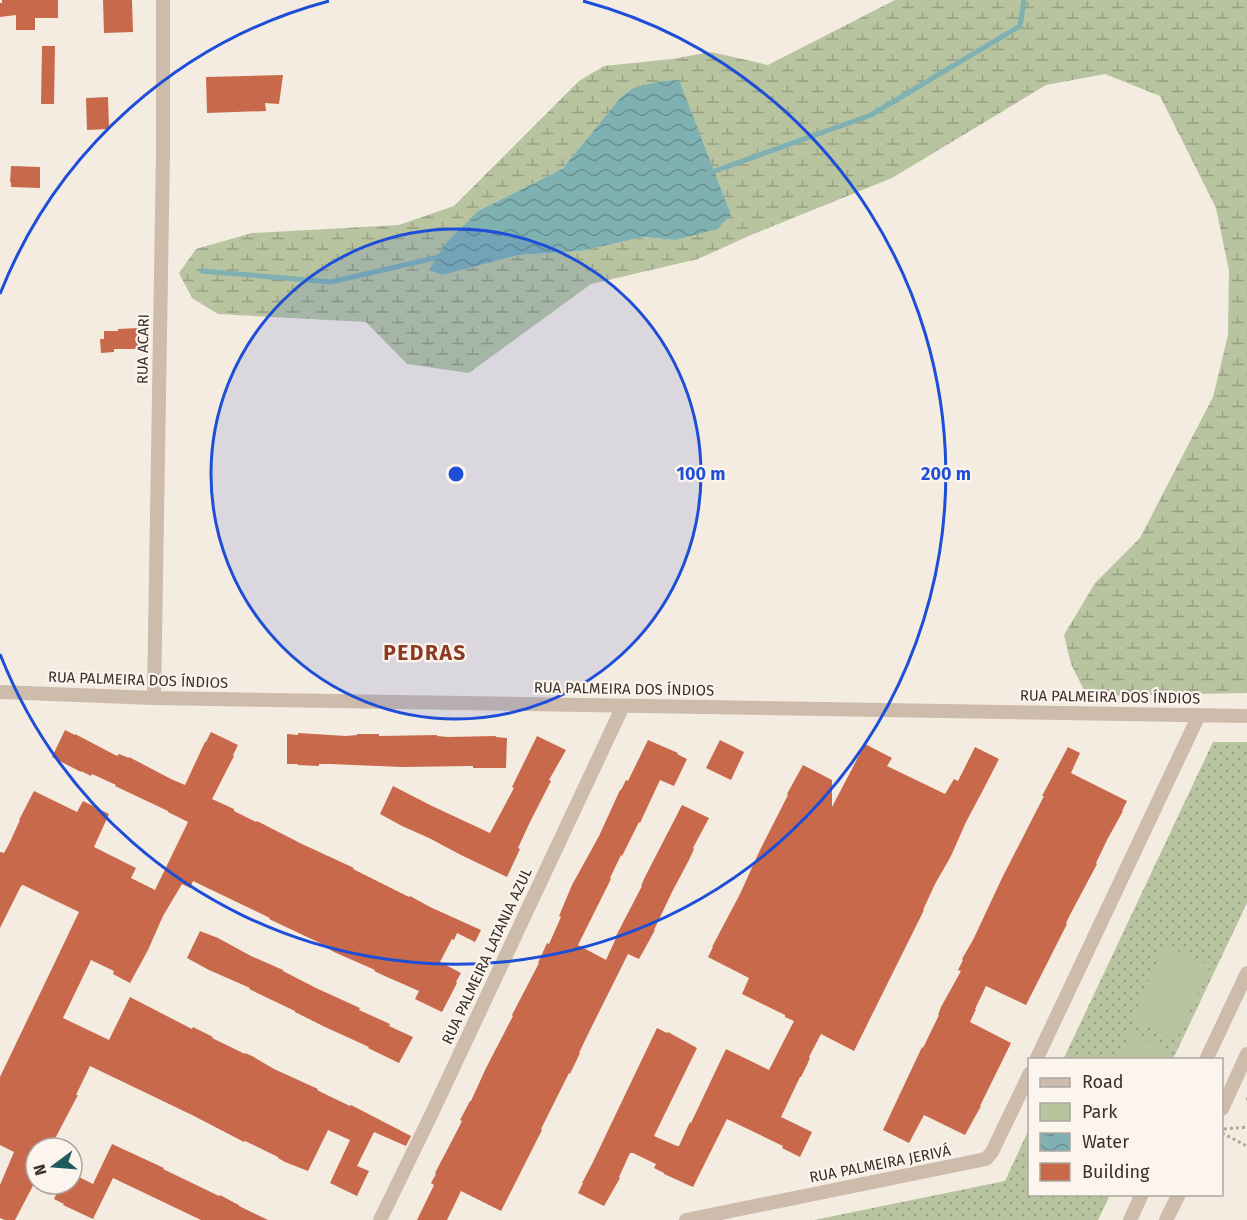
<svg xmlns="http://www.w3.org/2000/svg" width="1247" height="1220" font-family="'Fira Sans',sans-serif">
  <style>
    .green { fill: url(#green-dots) }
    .wetland { fill: url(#wetland-marsh); fill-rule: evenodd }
    .pitch { fill: #b8c4a0 }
    .water { fill: url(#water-waves) }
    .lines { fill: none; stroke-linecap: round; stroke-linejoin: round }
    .stream { stroke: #7fb0b2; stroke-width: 5 }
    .building { fill: #c8694b }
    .path { stroke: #b9a596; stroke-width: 3; stroke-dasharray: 3 3; stroke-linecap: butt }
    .street { stroke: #cdbbac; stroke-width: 14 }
    .ring { fill: none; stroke: #1d4ed8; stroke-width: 3 }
    .labels { text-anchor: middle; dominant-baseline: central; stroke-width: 4.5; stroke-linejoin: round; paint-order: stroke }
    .street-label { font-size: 15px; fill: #3b302b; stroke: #fbf5ee }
    .district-label { font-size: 21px; font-weight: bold; letter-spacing: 1.5px; fill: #8c3b22; stroke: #fbf5ee }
    .centre { fill: #1d4ed8; stroke: #fbf5ee; stroke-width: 3 }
    .ring-label { font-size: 18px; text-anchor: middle; font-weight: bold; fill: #1d4ed8; stroke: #fbf5ee; stroke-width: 4.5; stroke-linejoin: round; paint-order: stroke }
  </style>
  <defs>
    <pattern id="green-dots" width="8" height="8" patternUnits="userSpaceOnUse" patternTransform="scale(1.5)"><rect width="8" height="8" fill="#b8c4a0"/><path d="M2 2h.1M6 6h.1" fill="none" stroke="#97a083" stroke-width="1.8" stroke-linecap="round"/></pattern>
    <pattern id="wetland-marsh" width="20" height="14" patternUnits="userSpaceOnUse" patternTransform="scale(1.5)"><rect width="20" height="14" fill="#b8c4a0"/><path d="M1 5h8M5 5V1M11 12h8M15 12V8" fill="none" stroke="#97a083"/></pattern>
    <pattern id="water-waves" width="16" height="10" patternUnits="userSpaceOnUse" patternTransform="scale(1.5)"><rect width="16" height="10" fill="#7fb0b2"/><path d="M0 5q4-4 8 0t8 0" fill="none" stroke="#699091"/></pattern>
  </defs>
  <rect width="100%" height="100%" fill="#f4ebe1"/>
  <path class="green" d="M1213,742H1247V903L1173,1059L1063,1060Z
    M1029,1129L1030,1194L1110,1195L1098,1220H814L1005,1181Z"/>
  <path class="wetland" d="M895,0H1247V693L1087,696L1071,664L1064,635L1095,583L1140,538L1213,397L1228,335L1229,271L1216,208L1160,96L1105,74L1046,85L892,178L751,235L698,259L591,284L469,373L407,364L366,322L218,314L192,298L179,273L196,249L252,233L399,225L454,206L579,81L604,66L672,59L711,52L768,65ZM633,88L675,240L643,237L582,251L519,255L443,275L478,211L562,169L621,97Z"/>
  <path class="pitch" d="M1165,945L1210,966L1176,1040L1132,1019Z
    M1131,1032L1165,1048L1159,1059H1119Z"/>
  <path class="water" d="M679,80L731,215L717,229L675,240L643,237L582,251L519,255L443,275L429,270L446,243L478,211L562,169L621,97L633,88L662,81Z"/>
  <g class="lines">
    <path class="stream" d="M709,173L871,115L1020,26L1024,0
      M202,271L331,282L443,256"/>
  </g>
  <path class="building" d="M2,0H58V18H35V30H16V15L0,17V3H2Z
    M103,0H132L133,32L104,33Z
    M42,46H55L54,104H41Z
    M283,75L279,104L265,103L266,111L207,113L206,77Z
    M108,97L109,129L87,130L86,98Z
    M11,166L40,167V188L11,187V182H10Z
    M138,328V349H114V352L101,353L100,339H104V331H118V329Z
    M65,730L75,735V734L117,756L119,754L129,758V757L171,779L185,785L205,742H206L211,732L238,745L233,755L234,756L212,799L234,809V811L256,822L257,821L302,844L354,868L353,869L409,897L410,896L430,907L481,930L475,942L457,933L454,940L452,939L440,962L461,973L456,982L457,983L442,1012L415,999L419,991L387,977L374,971L375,970L334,952L322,945V944L269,919L270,918L193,881L190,888L182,884L163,916L148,950L130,983L113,974L114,971L91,960L63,1018L109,1040L130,997L192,1029L193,1027L213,1037L212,1038L245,1054V1053L252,1056L274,1069L318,1089L317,1090L327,1095L350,1106L351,1105L411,1136L406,1146L374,1132L357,1166L369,1171L357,1196L330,1183L350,1140L328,1130L308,1171L285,1162L278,1158V1157L245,1141L244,1142L192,1115L90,1066L76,1095H78L50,1148H36V1180L15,1220H5L0,1218V1185L14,1152L0,1145V1077L79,912L23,885L21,886L0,928V852L4,853L9,844L20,820H19L34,791L77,812L83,801L109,814L94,847L136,868L131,878L155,890L188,822L168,812V811L115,786L116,785L92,774L91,776L81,771V772L52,757Z
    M298,733L346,736L357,735V734H379V736L437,735V736L448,737L496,736V737L507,738L506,768H473V766L402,767L330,764H319V766L297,765L298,764H287V734L298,735Z
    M537,736L566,750L549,780L551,781L529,824L518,848L520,849L507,877L461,855L429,838L402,826L380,814L393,786L432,806L490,833L514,788L512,787Z
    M648,740L678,753L677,754L687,759L674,786L660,780L640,823L639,822L622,856L621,855L610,878L611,879L578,945L606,960L617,936H616L642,886H641L645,877L682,805L709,818L693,848L694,849L689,860L672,892L654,930H655L639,959L628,954L590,1030L579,1053H580L570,1074L569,1073L541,1129L542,1130L501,1211L461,1191L447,1220H417L434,1185L431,1183L436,1174L435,1173L457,1131L462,1121L460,1120L470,1101H471L486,1068L513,1016L512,1015L539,963H538L547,943L549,944L561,917L559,916L572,885L599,836L620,790H621L626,780L628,781Z
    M720,740L744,752L731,780L706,768Z
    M865,744L892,758L887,766L945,794L954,779L958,781L975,747L999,759L982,792L966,822L951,856L935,884L923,910H924L854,1051L821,1034L809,1057L810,1058L807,1065L801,1077H800L781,1117L812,1132L800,1157L782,1148L783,1146L727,1119L693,1187L664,1174V1173L654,1168L656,1164L633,1153H630L619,1177L620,1178L604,1206L578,1193L583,1183H582L592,1164L657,1028L667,1033L668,1032L697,1048L654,1136L677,1146H679L690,1122L691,1123L726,1049L769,1070L794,1021L785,1017V1015L742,994L749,978L708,957L713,947H712L740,894L760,850L788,795L787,794L803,765L832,780V807Z
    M1068,747L1080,753L1071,773L1127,801L1122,811H1123L1107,840L1096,863L1097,864L1071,913L1066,923L1067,924L1026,1005L986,986L975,1009H976L970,1022L1011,1043L980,1106H981L965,1135L924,1115L909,1143L883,1130L922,1047L923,1048L939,1015H938L941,1007L961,971L958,970L963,960L962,959L973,940L1002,878L1044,796H1042Z
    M200,931L218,938L251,956L283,970V971L316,988L360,1008L359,1010L390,1024L389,1026L413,1037L399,1063L368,1048L369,1047L325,1027L295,1012V1011L249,989L250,988L209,970L187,958Z
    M112,1144L164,1168L163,1169L219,1196L220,1195L233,1202L239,1205V1206L268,1220H201L113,1178L93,1219L63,1205L64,1204L54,1199L61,1184H72V1175L77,1178V1176L93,1184Z"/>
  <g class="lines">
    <path class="path" d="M1246,1099H1247
      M1224,1129L1247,1127
      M1222,1130L1223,1131
      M1222,1133L1247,1146"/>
    <path class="street" d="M0,692L154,698L1247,716
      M154,698L163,152V0
      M1036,1060L1199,715
      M1206,1060L1247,973
      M1222,1109L1247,1054
      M380,1220L432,1113L623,706
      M686,1220L986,1159L992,1152L1030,1073
      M1130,1220L1142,1194
      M1166,1220L1179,1194"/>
  </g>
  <circle cx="456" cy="474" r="245" fill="#1d4ed8" fill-opacity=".12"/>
  <g class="ring">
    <circle cx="456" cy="474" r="245"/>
    <path d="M0 294A490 490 0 0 1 329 1M583 1A490 490 0 1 1 0 654"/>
  </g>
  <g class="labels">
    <g class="street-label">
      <text transform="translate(143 349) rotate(-89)">RUA ACARI</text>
      <text transform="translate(138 680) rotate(2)">RUA PALMEIRA DOS ÍNDIOS</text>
      <text transform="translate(624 689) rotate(1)">RUA PALMEIRA DOS ÍNDIOS</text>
      <text transform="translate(1110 697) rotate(1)">RUA PALMEIRA DOS ÍNDIOS</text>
      <text transform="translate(487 956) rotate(-65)">RUA PALMEIRA LATANIA AZUL</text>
      <text transform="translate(880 1164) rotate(-11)">RUA PALMEIRA JERIVÁ</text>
    </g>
    <g class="district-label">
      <text x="425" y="653">PEDRAS</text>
    </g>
  </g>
  <circle cx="456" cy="474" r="9" class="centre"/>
  <g class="ring-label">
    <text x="701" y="480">100 m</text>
    <text x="946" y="480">200 m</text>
  </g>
  <rect x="1028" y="1058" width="195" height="138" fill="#fbf5ee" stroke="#aea6a0" stroke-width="1.5"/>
  <rect x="1040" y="1078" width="30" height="9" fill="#cdbbac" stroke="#aea6a0" stroke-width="1.5"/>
  <text x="1082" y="1088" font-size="18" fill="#3b302b">Road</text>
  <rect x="1040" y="1103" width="30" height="18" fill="#b8c4a0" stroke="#aea6a0" stroke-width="1.5"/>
  <text x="1082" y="1118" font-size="18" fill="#3b302b">Park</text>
  <rect x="1040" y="1133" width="30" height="18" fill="url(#water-waves)" stroke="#aea6a0" stroke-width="1.5"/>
  <text x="1082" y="1148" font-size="18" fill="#3b302b">Water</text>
  <rect x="1040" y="1163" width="30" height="18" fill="#c8694b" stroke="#aea6a0" stroke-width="1.5"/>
  <text x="1082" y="1178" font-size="18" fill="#3b302b">Building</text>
  <g transform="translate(54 1166) rotate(254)"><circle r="28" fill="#fbf5ee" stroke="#aea6a0" stroke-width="1.5"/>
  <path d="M0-4.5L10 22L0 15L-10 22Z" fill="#1f5a5e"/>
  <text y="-9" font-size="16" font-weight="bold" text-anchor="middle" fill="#3b302b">N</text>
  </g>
</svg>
